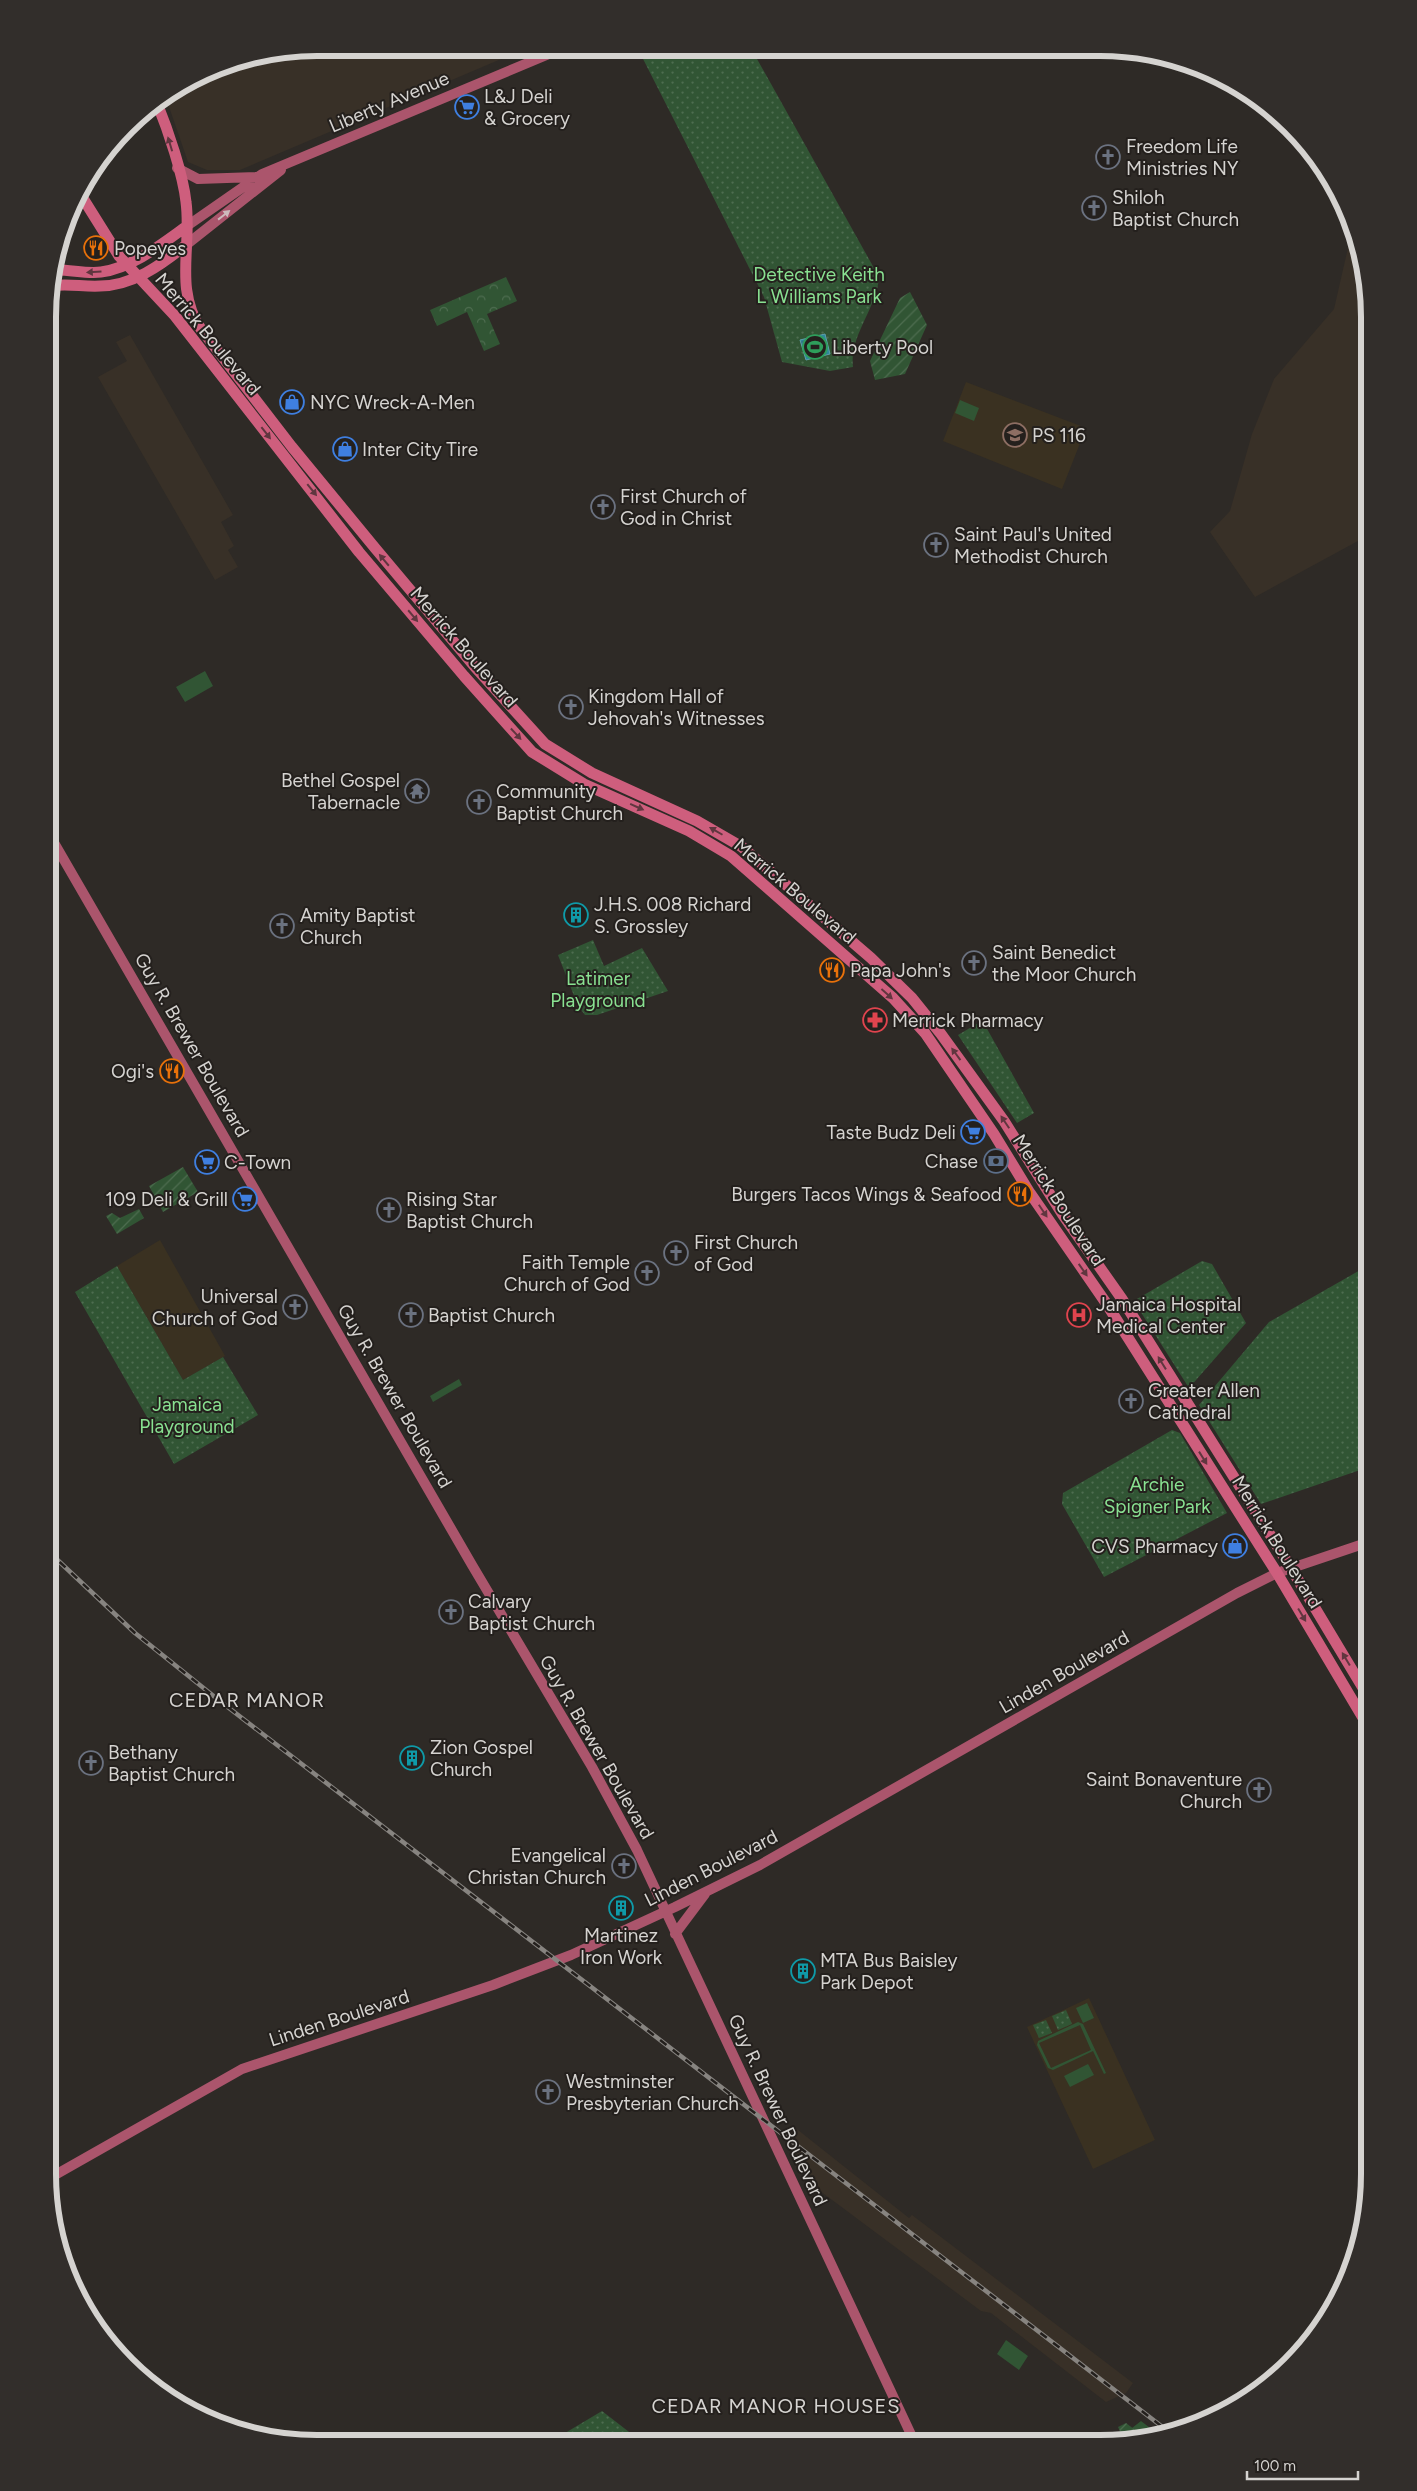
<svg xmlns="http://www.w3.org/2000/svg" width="1417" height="2491" font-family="Figtree,sans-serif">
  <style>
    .built { fill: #383027 }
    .education { fill: #3a3121 }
    .grass { fill: #315534; fill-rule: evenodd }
    .forest { fill: url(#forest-crowns) }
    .park { fill: url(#park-dots) }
    .garden { fill: url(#garden-furrows) }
    .water { fill: url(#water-waves); stroke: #5f9faa }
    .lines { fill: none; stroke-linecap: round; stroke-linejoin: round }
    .secondary { stroke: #ab556c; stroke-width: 10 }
    .primary { stroke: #ce5e7d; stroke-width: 11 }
    .rail-casing { stroke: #878480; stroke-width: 4.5 }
    .rail { stroke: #24201d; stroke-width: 2.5; stroke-dasharray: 8; stroke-linecap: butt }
    .oneway { fill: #60363f }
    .oneway2 { fill: #cdbabc }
    .labels { text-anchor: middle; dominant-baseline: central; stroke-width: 4; stroke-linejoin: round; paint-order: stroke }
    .poi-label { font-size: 19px; fill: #d5d3d0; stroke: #24201d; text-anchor: start }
    .street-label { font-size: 19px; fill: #d5d3d0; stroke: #24201d }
    .park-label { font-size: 19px; fill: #89e191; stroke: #24201d }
    .neighbourhood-label { font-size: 20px; letter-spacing: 1px; fill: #d5d3d0; stroke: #24201d }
    .rim { fill: none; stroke: #d5d3d0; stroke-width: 6 }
  </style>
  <defs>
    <pattern id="forest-crowns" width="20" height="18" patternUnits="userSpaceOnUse" patternTransform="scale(1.25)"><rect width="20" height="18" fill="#315534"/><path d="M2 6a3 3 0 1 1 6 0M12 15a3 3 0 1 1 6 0" fill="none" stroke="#4e6d50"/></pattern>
    <pattern id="park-dots" width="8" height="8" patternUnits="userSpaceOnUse" patternTransform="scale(1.25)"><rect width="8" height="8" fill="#315534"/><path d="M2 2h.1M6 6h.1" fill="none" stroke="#4e6d50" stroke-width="1.8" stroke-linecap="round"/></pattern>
    <pattern id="garden-furrows" width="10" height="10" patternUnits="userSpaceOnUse" patternTransform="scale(1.25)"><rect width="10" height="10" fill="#315534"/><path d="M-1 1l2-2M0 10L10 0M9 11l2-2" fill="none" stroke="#4e6d50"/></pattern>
    <pattern id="water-waves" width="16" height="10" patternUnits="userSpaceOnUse" patternTransform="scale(1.25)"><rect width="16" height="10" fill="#2c899a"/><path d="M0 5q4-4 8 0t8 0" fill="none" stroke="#336f7a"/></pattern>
  </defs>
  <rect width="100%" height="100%" fill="#2e2a26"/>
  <path class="built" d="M317,48L525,49L240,170H207L188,162L166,98L214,68Z
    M1353,226L1369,317V535L1255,597L1210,532L1230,511L1252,434L1274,379L1334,309Z
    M130,335L233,515L221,522L234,546L228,550L238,567L215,580L98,377L127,361L116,342Z
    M793,2126L909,2218L912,2215L1133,2383L1126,2393L1106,2402L991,2313L981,2311L808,2182L788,2135Z"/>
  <path class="education" d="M966,382L1086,428L1062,489L943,441Z
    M160,1240L225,1356L183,1380L117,1266Z
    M1089,1998L1155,2140L1093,2169L1027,2027Z"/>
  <path class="grass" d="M960,400L979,408L974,421L955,413Z
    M205,671L213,686L185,702L176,687Z
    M459,1379L462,1385L433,1402L430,1396Z
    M1087,2003L1094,2018L1083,2023L1076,2008Z
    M1078,2022L1083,2024L1106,2073L1104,2074L1093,2051L1053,2070L1048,2068L1037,2045L1038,2041ZM1080,2025L1091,2050L1051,2068L1039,2043Z
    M1088,2064L1094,2075L1070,2087L1064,2076Z
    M1006,2340L1028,2356L1019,2370L997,2354Z
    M1141,2421L1158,2434L1143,2436L1132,2428Z"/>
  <path class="forest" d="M506,277L517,301L487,314L500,344L484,351L467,312L437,326L430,310Z"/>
  <path class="park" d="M638,49L752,50L879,277C877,308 849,336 853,367L830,371L782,362L764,297Z
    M593,940L604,966L642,948L668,991L597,1015H585L578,1006L558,955Z
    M980,1022L983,1028L986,1027L1034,1113L1017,1123L958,1035Z
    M1202,1261L1212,1264L1246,1323L1189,1388L1135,1303L1137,1299Z
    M1369,1265V1458L1364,1460L1363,1469L1261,1504L1199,1405L1269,1322Z
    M117,1266L183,1380L223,1357L258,1415L174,1464L75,1292Z
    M1172,1430L1180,1433L1227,1513L1104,1577L1062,1504L1063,1493Z
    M1066,2010L1072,2024L1058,2030L1052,2016Z
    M1046,2020L1052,2033L1039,2038L1033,2025Z
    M602,2411L642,2442H550Z"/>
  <path class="garden" d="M910,292L927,325L905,374L875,380L870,361L900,298Z
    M183,1167L198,1192L163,1212L149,1186Z
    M139,1209L144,1218L117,1234L106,1216L112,1213L120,1218Z
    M1126,2423L1143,2436L1124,2440L1118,2427Z"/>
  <path class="water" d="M825,334L830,354L806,360L800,340Z"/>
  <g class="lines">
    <path class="secondary" d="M177,168L198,179L257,177
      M187,226L262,174L561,49
      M186,245L281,170
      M49,834L472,1565L592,1767L637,1850L915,2443
      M675,1934L705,1894
      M48,2179L242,2069L493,1985L571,1955L675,1907L760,1865L1237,1593L1277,1573L1369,1542"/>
    <path class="primary" d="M157,103C168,130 183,174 186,202C192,246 174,289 201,329L292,447L375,548L475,667L545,744L592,773L697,821L742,847L871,958L912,998L941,1034L1004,1121L1063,1215L1122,1299L1291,1568L1369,1698
      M79,192L119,256L175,316L359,552L464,676L532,752L584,784L689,831L731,856L893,998L925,1033L994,1134L1030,1193L1106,1303L1277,1573L1369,1728
      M53,270C69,269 85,274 101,272C132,268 162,244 187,226
      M50,286C67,283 83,287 100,286C132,286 161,265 186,245"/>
    <g class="rail-casing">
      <path id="rail" d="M48,1551L135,1633L216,1698L1169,2432"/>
    </g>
    <use href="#rail" class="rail"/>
  </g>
  <defs><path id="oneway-solid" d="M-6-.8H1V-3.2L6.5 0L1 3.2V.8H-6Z" transform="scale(1.25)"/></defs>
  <g class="oneway">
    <use href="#oneway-solid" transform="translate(170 144) rotate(-107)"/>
    <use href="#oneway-solid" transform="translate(94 272) rotate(177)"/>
    <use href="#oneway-solid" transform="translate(266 433) rotate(52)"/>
    <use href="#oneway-solid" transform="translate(312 490) rotate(51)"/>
    <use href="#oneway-solid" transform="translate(384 560) rotate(-130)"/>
    <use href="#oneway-solid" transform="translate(413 616) rotate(50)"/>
    <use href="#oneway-solid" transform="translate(516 734) rotate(47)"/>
    <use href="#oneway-solid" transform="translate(637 807) rotate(24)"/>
    <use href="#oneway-solid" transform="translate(716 831) rotate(-150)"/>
    <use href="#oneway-solid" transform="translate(887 994) rotate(42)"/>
    <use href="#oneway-solid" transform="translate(956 1054) rotate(-126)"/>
    <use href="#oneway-solid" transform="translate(1005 1122) rotate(-124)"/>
    <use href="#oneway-solid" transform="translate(1043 1211) rotate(56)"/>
    <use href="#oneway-solid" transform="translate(1083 1270) rotate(55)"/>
    <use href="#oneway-solid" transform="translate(1162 1363) rotate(-122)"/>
    <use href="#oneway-solid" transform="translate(1203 1458) rotate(58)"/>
    <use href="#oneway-solid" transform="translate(1302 1615) rotate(59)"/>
    <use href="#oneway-solid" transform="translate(1346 1659) rotate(-121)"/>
  </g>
  <use class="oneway2" href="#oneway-solid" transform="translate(224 215) rotate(-38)"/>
  <defs>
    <g id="supermarket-ring" transform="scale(1.25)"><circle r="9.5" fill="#24201d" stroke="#3f7fe0" stroke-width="1.5"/><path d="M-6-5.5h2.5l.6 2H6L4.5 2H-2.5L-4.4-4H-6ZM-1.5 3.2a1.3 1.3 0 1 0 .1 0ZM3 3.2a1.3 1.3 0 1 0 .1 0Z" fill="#3f7fe0"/></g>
    <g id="church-ring" transform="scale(1.25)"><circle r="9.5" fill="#24201d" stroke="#6b7280" stroke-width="1.5"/><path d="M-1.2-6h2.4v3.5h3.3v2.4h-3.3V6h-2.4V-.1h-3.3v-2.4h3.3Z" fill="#6b7280"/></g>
    <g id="restaurant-ring" transform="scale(1.25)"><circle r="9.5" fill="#24201d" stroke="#e8710a" stroke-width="1.5"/><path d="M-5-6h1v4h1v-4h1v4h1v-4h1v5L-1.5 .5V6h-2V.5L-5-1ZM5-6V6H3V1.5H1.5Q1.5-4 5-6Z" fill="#e8710a"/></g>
    <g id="stadium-ring" transform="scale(1.25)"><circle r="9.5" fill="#24201d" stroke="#2e9e5b" stroke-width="1.5"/><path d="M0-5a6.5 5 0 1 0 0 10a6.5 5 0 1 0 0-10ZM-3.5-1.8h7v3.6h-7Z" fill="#2e9e5b"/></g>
    <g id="shop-ring" transform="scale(1.25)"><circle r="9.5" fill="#24201d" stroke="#3f7fe0" stroke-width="1.5"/><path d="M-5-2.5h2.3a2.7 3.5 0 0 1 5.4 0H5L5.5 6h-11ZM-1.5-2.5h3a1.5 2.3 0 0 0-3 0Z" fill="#3f7fe0"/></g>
    <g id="school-ring" transform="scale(1.25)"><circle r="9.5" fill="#24201d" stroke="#8d6e63" stroke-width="1.5"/><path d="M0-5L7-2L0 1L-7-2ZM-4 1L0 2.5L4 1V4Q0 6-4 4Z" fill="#8d6e63"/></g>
    <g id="temple-ring" transform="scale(1.25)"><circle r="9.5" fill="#24201d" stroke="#6b7280" stroke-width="1.5"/><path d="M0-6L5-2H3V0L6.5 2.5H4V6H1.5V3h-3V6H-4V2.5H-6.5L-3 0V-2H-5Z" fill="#6b7280"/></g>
    <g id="building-ring" transform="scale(1.25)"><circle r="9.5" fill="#24201d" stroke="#0f9aa8" stroke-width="1.5"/><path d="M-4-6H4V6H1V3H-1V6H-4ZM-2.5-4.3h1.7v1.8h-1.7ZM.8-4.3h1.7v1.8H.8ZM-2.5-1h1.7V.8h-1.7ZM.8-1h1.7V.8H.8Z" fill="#0f9aa8"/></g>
    <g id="pharmacy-ring" transform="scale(1.25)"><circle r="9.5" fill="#24201d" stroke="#e0444e" stroke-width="1.5"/><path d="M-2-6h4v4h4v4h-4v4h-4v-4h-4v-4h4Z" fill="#e0444e"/></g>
    <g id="bank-ring" transform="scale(1.25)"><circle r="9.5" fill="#24201d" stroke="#5c6f8a" stroke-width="1.5"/><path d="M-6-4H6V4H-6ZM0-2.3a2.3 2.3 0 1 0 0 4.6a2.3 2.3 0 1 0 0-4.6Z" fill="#5c6f8a"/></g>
    <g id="hospital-ring" transform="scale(1.25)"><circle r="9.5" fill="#24201d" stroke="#e0444e" stroke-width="1.5"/><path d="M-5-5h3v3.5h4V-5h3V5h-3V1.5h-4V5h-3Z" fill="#e0444e"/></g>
  </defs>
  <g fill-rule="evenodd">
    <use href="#supermarket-ring" x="467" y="107"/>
    <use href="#church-ring" x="1108" y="157"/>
    <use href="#church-ring" x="1094" y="208"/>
    <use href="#restaurant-ring" x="96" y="248"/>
    <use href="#stadium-ring" x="815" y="347"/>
    <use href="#shop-ring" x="292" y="402"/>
    <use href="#school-ring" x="1015" y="435"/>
    <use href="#shop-ring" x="345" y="449"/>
    <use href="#church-ring" x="603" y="507"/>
    <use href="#church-ring" x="936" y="545"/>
    <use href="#church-ring" x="571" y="707"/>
    <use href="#temple-ring" x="417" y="791"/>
    <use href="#church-ring" x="479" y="802"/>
    <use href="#building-ring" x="576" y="915"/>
    <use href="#church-ring" x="282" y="926"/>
    <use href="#church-ring" x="974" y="963"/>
    <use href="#restaurant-ring" x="832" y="970"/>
    <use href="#pharmacy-ring" x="875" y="1020"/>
    <use href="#restaurant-ring" x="172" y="1071"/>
    <use href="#supermarket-ring" x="973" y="1132"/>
    <use href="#bank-ring" x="996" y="1161"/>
    <use href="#supermarket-ring" x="207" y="1162"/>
    <use href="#restaurant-ring" x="1020" y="1194"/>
    <use href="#supermarket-ring" x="245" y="1199"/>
    <use href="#church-ring" x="389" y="1210"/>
    <use href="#church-ring" x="676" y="1253"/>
    <use href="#church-ring" x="647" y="1273"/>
    <use href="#church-ring" x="295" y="1307"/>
    <use href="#church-ring" x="411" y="1315"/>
    <use href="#hospital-ring" x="1079" y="1315"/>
    <use href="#church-ring" x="1131" y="1401"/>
    <use href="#shop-ring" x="1235" y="1546"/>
    <use href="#church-ring" x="451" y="1612"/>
    <use href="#building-ring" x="412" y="1758"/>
    <use href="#church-ring" x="91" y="1763"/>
    <use href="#church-ring" x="1259" y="1790"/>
    <use href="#church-ring" x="624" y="1866"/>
    <use href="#building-ring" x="621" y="1908"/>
    <use href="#building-ring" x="803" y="1971"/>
    <use href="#church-ring" x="548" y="2092"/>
  </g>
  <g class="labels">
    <g class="poi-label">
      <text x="484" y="96">L&amp;J Deli<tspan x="484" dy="22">&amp; Grocery</tspan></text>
      <text x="1126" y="146">Freedom Life<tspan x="1126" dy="22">Ministries NY</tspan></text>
      <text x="1112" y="197">Shiloh<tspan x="1112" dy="22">Baptist Church</tspan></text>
      <text x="114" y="248">Popeyes</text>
      <text x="832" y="347">Liberty Pool</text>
      <text x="310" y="402">NYC Wreck-A-Men</text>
      <text x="1032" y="435">PS 116</text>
      <text x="362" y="449">Inter City Tire</text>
      <text x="620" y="496">First Church of<tspan x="620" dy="22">God in Christ</tspan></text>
      <text x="954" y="534">Saint Paul's United<tspan x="954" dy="22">Methodist Church</tspan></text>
      <text x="588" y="696">Kingdom Hall of<tspan x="588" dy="22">Jehovah's Witnesses</tspan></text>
      <text x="400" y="780" text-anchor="end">Bethel Gospel<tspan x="400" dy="22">Tabernacle</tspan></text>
      <text x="496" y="791">Community<tspan x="496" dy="22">Baptist Church</tspan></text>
      <text x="594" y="904">J.H.S. 008 Richard<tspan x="594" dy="22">S. Grossley</tspan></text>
      <text x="300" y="915">Amity Baptist<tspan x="300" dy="22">Church</tspan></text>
      <text x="992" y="952">Saint Benedict<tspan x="992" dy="22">the Moor Church</tspan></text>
      <text x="850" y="970">Papa John's</text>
      <text x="892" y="1020">Merrick Pharmacy</text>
      <text x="154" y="1071" text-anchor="end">Ogi's</text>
      <text x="956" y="1132" text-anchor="end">Taste Budz Deli</text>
      <text x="978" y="1161" text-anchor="end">Chase</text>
      <text x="224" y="1162">C-Town</text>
      <text x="1002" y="1194" text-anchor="end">Burgers Tacos Wings &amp; Seafood</text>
      <text x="228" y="1199" text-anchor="end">109 Deli &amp; Grill</text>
      <text x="406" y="1199">Rising Star<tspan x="406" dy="22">Baptist Church</tspan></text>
      <text x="694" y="1242">First Church<tspan x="694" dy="22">of God</tspan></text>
      <text x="630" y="1262" text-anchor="end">Faith Temple<tspan x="630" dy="22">Church of God</tspan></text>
      <text x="278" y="1296" text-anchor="end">Universal<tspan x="278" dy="22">Church of God</tspan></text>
      <text x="1096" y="1304">Jamaica Hospital<tspan x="1096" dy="22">Medical Center</tspan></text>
      <text x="428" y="1315">Baptist Church</text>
      <text x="1148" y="1390">Greater Allen<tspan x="1148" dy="22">Cathedral</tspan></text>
      <text x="1218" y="1546" text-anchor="end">CVS Pharmacy</text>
      <text x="468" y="1601">Calvary<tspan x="468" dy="22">Baptist Church</tspan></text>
      <text x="430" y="1747">Zion Gospel<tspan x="430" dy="22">Church</tspan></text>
      <text x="108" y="1752">Bethany<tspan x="108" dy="22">Baptist Church</tspan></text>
      <text x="1242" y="1779" text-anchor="end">Saint Bonaventure<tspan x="1242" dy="22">Church</tspan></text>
      <text x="606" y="1855" text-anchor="end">Evangelical<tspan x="606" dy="22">Christan Church</tspan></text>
      <text x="621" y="1935" text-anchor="middle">Martinez<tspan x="621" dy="22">Iron Work</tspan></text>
      <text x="820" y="1960">MTA Bus Baisley<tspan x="820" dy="22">Park Depot</tspan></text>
      <text x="566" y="2081">Westminster<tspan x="566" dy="22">Presbyterian Church</tspan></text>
    </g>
    <g class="street-label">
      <text transform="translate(389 102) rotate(-23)">Liberty Avenue</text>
      <text transform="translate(208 334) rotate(50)">Merrick Boulevard</text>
      <text transform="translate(464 647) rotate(49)">Merrick Boulevard</text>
      <text transform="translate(795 891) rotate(40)">Merrick Boulevard</text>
      <text transform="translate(192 1045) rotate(60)">Guy R. Brewer Boulevard</text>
      <text transform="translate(1059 1200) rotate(57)">Merrick Boulevard</text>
      <text transform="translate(395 1396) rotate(60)">Guy R. Brewer Boulevard</text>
      <text transform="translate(1277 1542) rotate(58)">Merrick Boulevard</text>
      <text transform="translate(1064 1672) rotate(-30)">Linden Boulevard</text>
      <text transform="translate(597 1747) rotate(60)">Guy R. Brewer Boulevard</text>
      <text transform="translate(711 1868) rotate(-27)">Linden Boulevard</text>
      <text transform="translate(339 2018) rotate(-18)">Linden Boulevard</text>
      <text transform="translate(778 2110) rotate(65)">Guy R. Brewer Boulevard</text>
    </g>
    <g class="park-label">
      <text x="819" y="274">Detective Keith<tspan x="819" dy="22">L Williams Park</tspan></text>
      <text x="598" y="978">Latimer<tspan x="598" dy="22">Playground</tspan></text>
      <text x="187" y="1404">Jamaica<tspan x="187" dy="22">Playground</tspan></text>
      <text x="1157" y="1484">Archie<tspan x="1157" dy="22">Spigner Park</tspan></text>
    </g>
    <g class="neighbourhood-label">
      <text x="247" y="1700">CEDAR MANOR</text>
      <text x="776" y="2406">CEDAR MANOR HOUSES</text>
    </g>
  </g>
  <path d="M0 0H1417V2491H0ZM317 56H1100A261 261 0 0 1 1361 317V2174A261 261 0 0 1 1100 2435H317A261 261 0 0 1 56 2174V317A261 261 0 0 1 317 56Z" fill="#322e2b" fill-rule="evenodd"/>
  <path class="rim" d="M317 56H1100A261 261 0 0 1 1361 317V2174A261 261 0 0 1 1100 2435H317A261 261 0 0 1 56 2174V317A261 261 0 0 1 317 56Z"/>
  <path d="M1247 2471v8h111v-8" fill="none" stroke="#d5d3d0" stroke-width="2.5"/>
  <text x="1254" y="2471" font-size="15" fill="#d5d3d0" stroke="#24201d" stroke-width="4" paint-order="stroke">100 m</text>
</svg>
